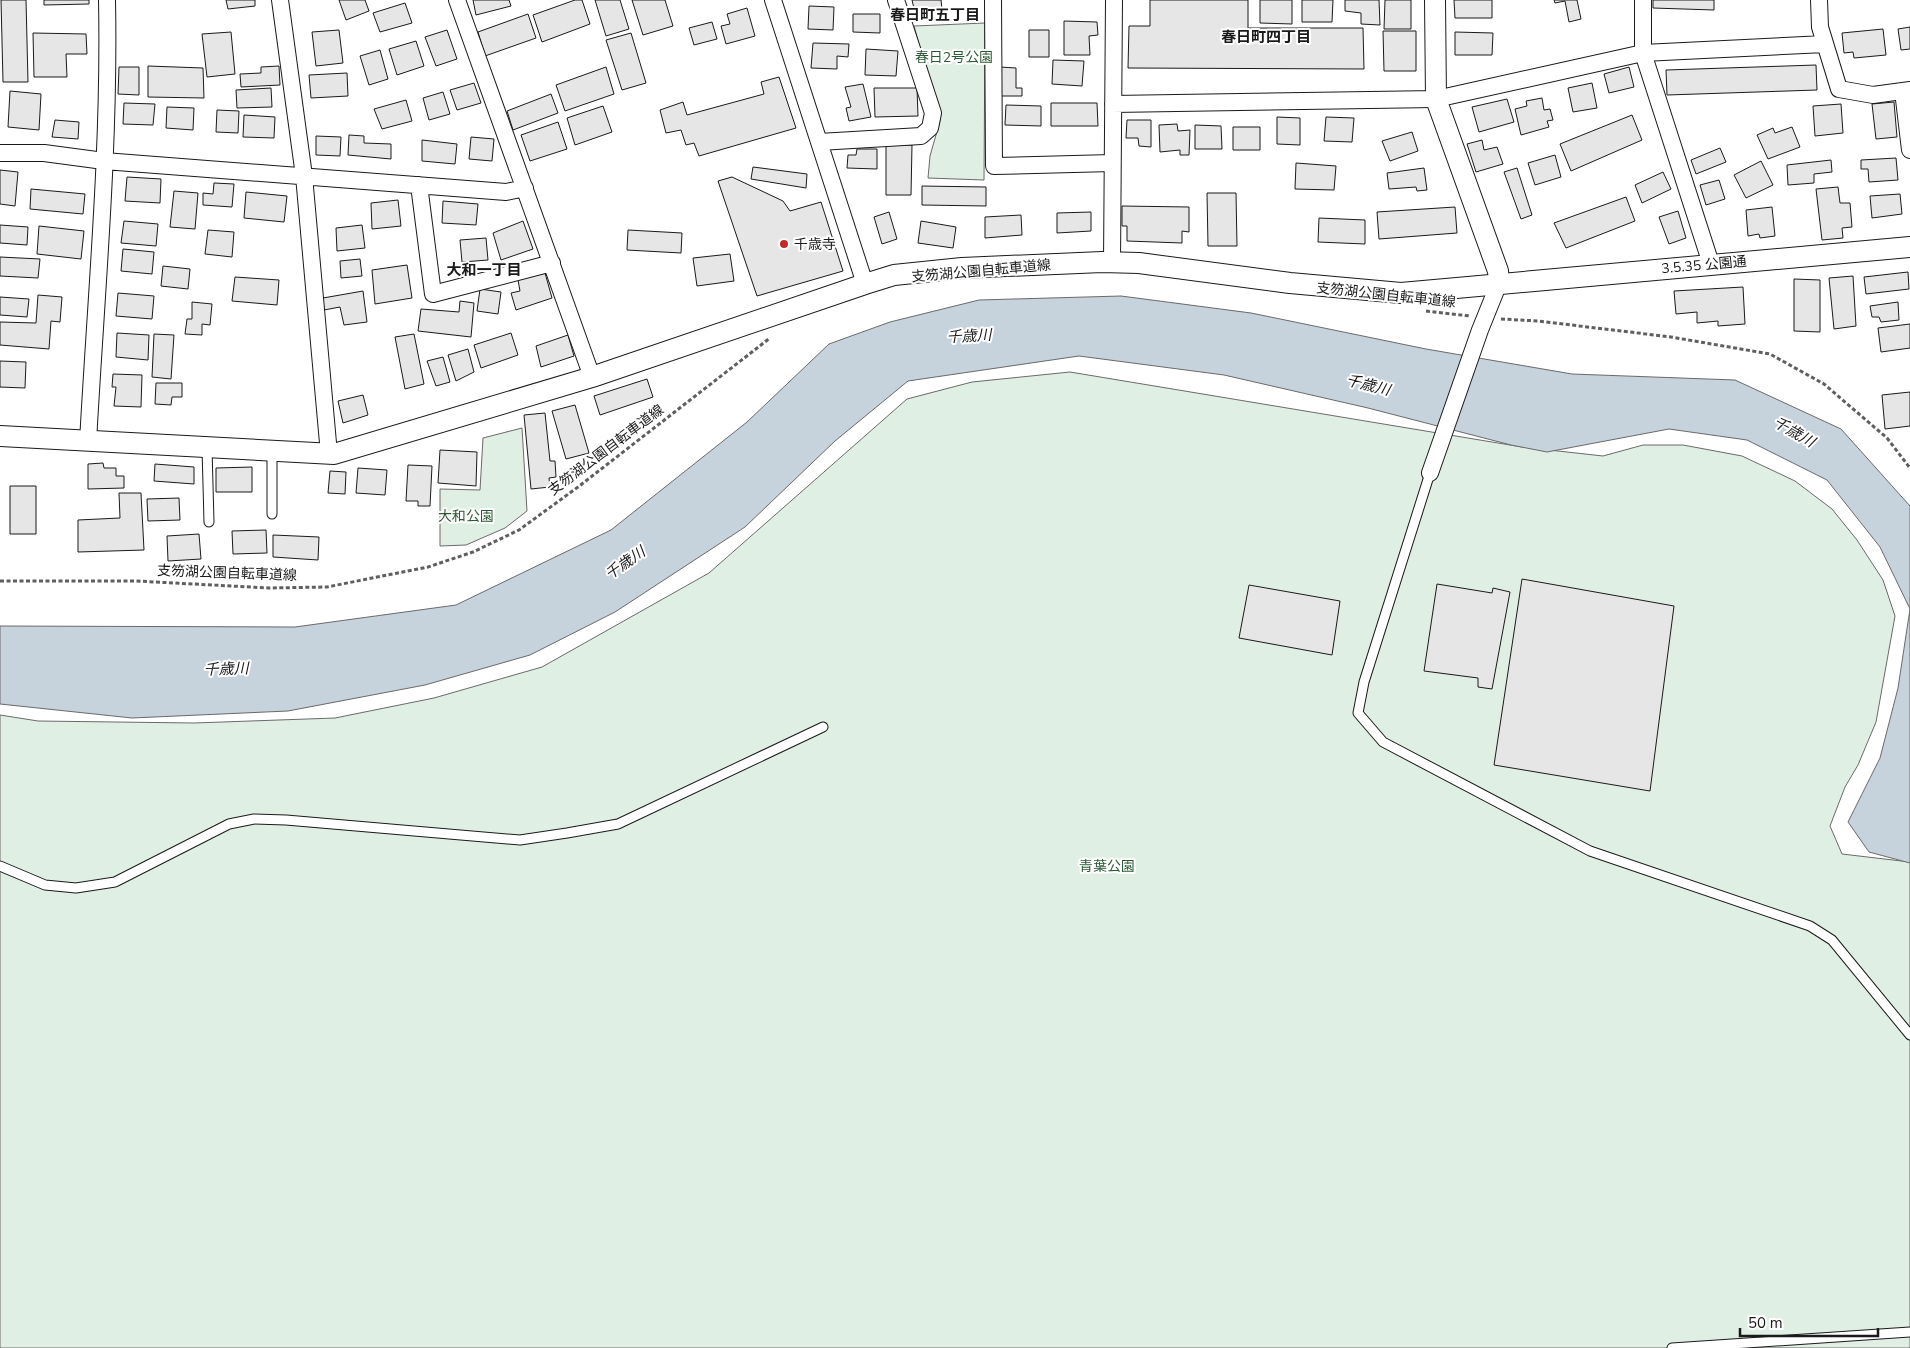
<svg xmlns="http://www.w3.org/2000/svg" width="1910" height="1348" font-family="'Nunito Sans','Noto Sans JP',sans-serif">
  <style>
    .green { fill: #e0efe3; stroke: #6a6a6a }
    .water { fill: #c6d2dc; stroke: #6a6a6a }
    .building { fill: #e6e6e6; stroke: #1a1a1a }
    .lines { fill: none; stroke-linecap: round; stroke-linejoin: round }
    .service-casing { stroke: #1a1a1a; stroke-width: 11 }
    .minor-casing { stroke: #1a1a1a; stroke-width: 18 }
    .tertiary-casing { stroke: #1a1a1a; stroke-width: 22 }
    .path { stroke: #5f5f5f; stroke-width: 3; stroke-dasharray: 4 2.5; stroke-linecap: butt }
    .service { stroke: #fff; stroke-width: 9 }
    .minor { stroke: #fff; stroke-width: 16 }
    .tertiary { stroke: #fff; stroke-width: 20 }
    .poi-dot { fill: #c62828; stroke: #fff; stroke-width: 2 }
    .labels { text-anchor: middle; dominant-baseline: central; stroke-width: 4; stroke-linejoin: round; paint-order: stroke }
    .park-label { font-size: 14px; fill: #2b5a34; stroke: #fff }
    .poi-label { font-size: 14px; fill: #1a1a1a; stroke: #fff; text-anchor: start }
    .street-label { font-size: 14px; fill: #1a1a1a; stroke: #fff }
    .neighbourhood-label { font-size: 15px; font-weight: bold; fill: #1a1a1a; stroke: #fff }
    .water-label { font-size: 15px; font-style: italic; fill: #1a1a1a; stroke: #fff }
  </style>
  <rect width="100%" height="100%" fill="#fff"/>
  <path class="green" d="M985,23L984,180L928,178L930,156L940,121L914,26Z
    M1070,372L1522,447L1603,456L1643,445H1683L1742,456L1795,481L1832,509L1857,540L1883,580L1895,616L1876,722L1858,765L1845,787L1830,826L1842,854L1910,862V1348H0V715L38,721L194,723L335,718L434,698L542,667L709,573L907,399L972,382Z
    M522,428L527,511L505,528L466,545L440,546V489L480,490L483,438Z"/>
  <path class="water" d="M1121,296L1251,313L1426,349L1572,374L1735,380L1841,429L1910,506V863L1869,852L1848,822L1880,758L1898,688L1910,609L1880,547L1827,480L1747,440L1669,429L1547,452L1511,445L1368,408L1224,375L1079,356L908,381L835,441L745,527L615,612L530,655L425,685L288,711L132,718L0,704V626L295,627L456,605L611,530L747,422L829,344L890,322L979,300Z"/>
  <path class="building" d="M1,0H26L28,82H3Z
    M44,0H89V4L44,5Z
    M226,0H255V6L228,9Z
    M339,0H365L369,11L346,20Z
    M473,0H509L511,6L476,15Z
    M575,0H582L590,24L542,42L533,15Z
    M595,0H620L629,29L606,36Z
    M632,0H665L673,26L643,35Z
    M912,0H941L942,9L915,13Z
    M1150,0H1248V28H1363L1364,69L1128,68L1129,26H1150Z
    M1260,0H1292V24L1260,23Z
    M1302,0H1333L1332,22H1302Z
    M1345,0H1379L1380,25L1361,24V13L1345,11Z
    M1385,0H1411V29H1384Z
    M1454,0H1492V18H1455Z
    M1554,0H1577L1581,19L1569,22L1565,1L1555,3Z
    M1653,0H1714V10L1653,8Z
    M405,3L412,23L380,32L373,13Z
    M809,6L834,7L833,30L808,29Z
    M747,8L755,36L726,44L721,26L730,24L727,14Z
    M528,14L536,38L485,56L478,32Z
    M853,14H880V33L853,32Z
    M1064,21L1097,22L1098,35L1089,36L1090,55H1064Z
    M712,22L717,39L694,45L689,28Z
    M1910,27V49L1901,50L1898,29Z
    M1883,29L1886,55L1854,58L1853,52L1844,53L1842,33Z
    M339,30L343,63L316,66L312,32Z
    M447,30L457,59L436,66L425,37Z
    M1029,30H1049V57H1029Z
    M1383,31H1416V71H1384Z
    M231,32L235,74L207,77L202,34Z
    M1455,32L1493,33L1492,55H1455Z
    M33,33L86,34L87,54H66L67,77H34Z
    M631,33L646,83L622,90L606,40Z
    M416,41L424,66L397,75L389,49Z
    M813,43L849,44L848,57L837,56V69L811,68Z
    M866,49L898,51L896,76L865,75Z
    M380,50L388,79L369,85L360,56Z
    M1053,60L1084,61L1082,86L1052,84Z
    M1816,65L1817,90L1667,95L1666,70Z
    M148,66L203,68L204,98L148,97Z
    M279,66L280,85L241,87L240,74L261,73V67Z
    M119,67H139V95L118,94Z
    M606,67L614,94L565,111L556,85Z
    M1000,67L1016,68V88H1022V96H999Z
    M1629,67L1634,87L1609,93L1604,74Z
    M347,73L348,96L311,98L309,75Z
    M779,77L796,128L699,156L694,143L686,145L681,130L666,133L660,110L683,102L687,115L764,94L761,82Z
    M474,83L481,103L457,110L450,90Z
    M1592,83L1597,108L1573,112L1568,88Z
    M863,84L871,117L849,121L846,108L851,107L845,87Z
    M271,88L272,107L237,108L236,90Z
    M874,88H917L918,116L875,117Z
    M10,91L41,94L39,130L8,127Z
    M443,92L450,114L429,120L423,98Z
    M551,94L558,113L513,130L507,111Z
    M1542,98L1544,110L1550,109L1553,120L1547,121L1549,127L1521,135L1515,109L1527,106L1526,101Z
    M1507,99L1514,122L1479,132L1472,107Z
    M406,100L412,121L382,129L374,109Z
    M1894,102L1897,137L1876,139L1872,104Z
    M124,103L155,104L153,125L123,124Z
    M1051,103H1097L1098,126H1051Z
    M1841,104L1843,133L1815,136L1813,106Z
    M1006,105L1041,106V126L1005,125Z
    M603,106L612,132L575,145L567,118Z
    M167,107L194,108L193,130L166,128Z
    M217,110L239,111L238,133L216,132Z
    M244,115L275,117L274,138L243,137Z
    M1632,115L1642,140L1571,171L1560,144Z
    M1277,117L1300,118V145L1277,144Z
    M1326,117L1354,118L1352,142L1324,141Z
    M55,120L79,122L78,139L52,137Z
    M1127,120H1151V147L1139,146L1138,138H1126Z
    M558,122L567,149L530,161L521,135Z
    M1177,124L1178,131L1190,130L1189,155H1180V150L1160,152L1159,125Z
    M1195,125L1221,126L1222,149H1195Z
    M1233,127H1260V150H1233Z
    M1792,127L1800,147L1768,159L1757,135L1773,128L1775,133Z
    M1412,132L1418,151L1390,161L1382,141Z
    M349,135L364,136V143L391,144V159L348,155Z
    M316,136L341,137L340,156L316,155Z
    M471,137L494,139L492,161L469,159Z
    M422,140L457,144L455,164L422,161Z
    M1482,140L1484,150L1497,147L1503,164L1476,172L1467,144Z
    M886,145H912L911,195H886Z
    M1720,148L1726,162L1696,174L1691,160Z
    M857,149H877V169L847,168L848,155H856Z
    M1555,155L1561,177L1535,185L1528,163Z
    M1896,158L1898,180L1869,182L1868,169H1861V160Z
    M1831,160L1832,172L1814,174V183L1788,185L1787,165Z
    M1761,161L1773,185L1746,198L1734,175Z
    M1296,163L1336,166L1334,190L1295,189Z
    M753,167L807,174L806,188L751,179Z
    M1424,168L1427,190L1417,191L1416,187L1389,189L1387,173Z
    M1517,168L1532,215L1521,219L1504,172Z
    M0,170L18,172L15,206L0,204Z
    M1663,172L1671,189L1642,203L1635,185Z
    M127,177L161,179L160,203L125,201Z
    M732,177L783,201L790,211L821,202L843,271L757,296L718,181Z
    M1719,180L1725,199L1706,205L1700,185Z
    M214,183L234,184L232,207L203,205V193L213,194Z
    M922,186L986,187V206L922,205Z
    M1838,187L1840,203H1850L1852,227L1842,228L1843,238L1822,240L1816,189Z
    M31,189L85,194L83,214L30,209Z
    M174,191L198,193L195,229L170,227Z
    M246,192L287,196L284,222L244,218Z
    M1207,193H1236L1237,246H1208Z
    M1900,194L1902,214L1872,218L1870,196Z
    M1626,197L1635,221L1566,248L1554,223Z
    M398,200L401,226L372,229L371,203Z
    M443,201L478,204L476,225L442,223Z
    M1122,206L1189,207V232L1182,231V243L1127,241V226H1122Z
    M1455,207L1457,233L1379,239L1377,212Z
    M1772,207L1775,236L1760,238L1759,234L1748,236L1746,210Z
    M1678,211L1686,238L1669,244L1659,217Z
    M889,212L897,239L882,244L874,217Z
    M1091,212V231L1057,233V213Z
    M1021,215L1022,235L985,238V217Z
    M1319,218L1365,220V244L1318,242Z
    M124,221L158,224L156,246L121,243Z
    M523,221L533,249L501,260L493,233Z
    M921,221L956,227L953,248L918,243Z
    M0,225L28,227L27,245L0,243Z
    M362,225L365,248L337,251L336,228Z
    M39,226L84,231L81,259L37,254Z
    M208,230L234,232L232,257L205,254Z
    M628,230L682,233L681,253L627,250Z
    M486,238L488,260L462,262L460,240Z
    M123,249L154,252L152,274L121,271Z
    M730,254L734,281L697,286L693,258Z
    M0,257L40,259L38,278L0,276Z
    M360,259L362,276L341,278L340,261Z
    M407,265L412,298L375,304L372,270Z
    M163,266L190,269L188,289L161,286Z
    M1908,272L1909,289L1866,294L1864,277Z
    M545,273L552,298L516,310L511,293L520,291L518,280Z
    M1853,276L1856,326L1834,329L1829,278Z
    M235,277L279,280L277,305L232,301Z
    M1794,279L1820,280V332L1794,331Z
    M1743,287L1745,324L1718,326V321L1697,323V312L1676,314L1674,291Z
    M480,289L501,292L498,314L477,311Z
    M363,291L367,322L344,325L340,307L324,310L323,298Z
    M118,293L154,296L152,319L116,316Z
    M38,295L62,297L60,322L51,321L49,349L0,345V322L36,323Z
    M0,297L29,299L27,317L0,315Z
    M460,301L474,303L471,337L418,331L421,309L459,312Z
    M192,302L212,304L210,325L202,324V335L185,334L187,319H192Z
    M1898,302L1899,320L1881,322L1879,317H1872L1870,306Z
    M1910,324V348L1881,352L1878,328Z
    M117,333L149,335L148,360L116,357Z
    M511,333L518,355L481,368L474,345Z
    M154,334L174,335L171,379L152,377Z
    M414,334L424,384L405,389L395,337Z
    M568,335L574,356L541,367L536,346Z
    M468,349L474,372L456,381L448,355Z
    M443,357L450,382L436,386L427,361Z
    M0,361L26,362L25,388L0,387Z
    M113,374L142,375L141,407L114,406L116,387H112Z
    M647,379L653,397L600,415L594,396Z
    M156,383H182V397H172L171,405L155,404Z
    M1910,392V426L1885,429L1882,395Z
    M363,395L368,415L343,423L338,401Z
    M575,405L589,453L566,459L552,411Z
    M545,413L550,461H555L556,477L549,478L550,487L531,489L524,415Z
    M440,450L477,452L476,486L438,483Z
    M103,463L104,468H116V476H124V488L88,489V464Z
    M155,464L194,467V484L154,481Z
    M408,465L432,466L430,506H418V501H406Z
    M252,467V492H216V468Z
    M358,468L387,470L385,495L356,493Z
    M330,471L346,472L345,494L328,493Z
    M10,486H36V534H10Z
    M119,493H141L144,550L78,552V520L120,518Z
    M179,498L180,520L148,521L147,499Z
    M266,530L267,553L233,554L232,531Z
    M199,534L201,559L168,561L167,536Z
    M273,535L319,537L318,560L273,557Z
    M1522,579L1674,606L1650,791L1494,765Z
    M1437,584L1492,593L1493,588L1510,592L1492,689L1478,687V678L1424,671Z
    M1249,585L1340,601L1332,655L1239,638Z"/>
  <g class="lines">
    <g class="service-casing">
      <path id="service" d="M207,448L209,522
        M272,451V514
        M1430,473L1364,682L1358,713L1383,742L1590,851L1810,926L1832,940L1910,1035
        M0,866L45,885L76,888L115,882L229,824L254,819L286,820L520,840L567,833L618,824L823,727
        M1672,1348L1910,1332"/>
    </g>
    <g class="minor-casing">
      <path id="minor" d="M280,0L304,176L329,454
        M457,0L592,377
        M773,0L865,284
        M993,0L994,166L1112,163
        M1643,0V53L1711,264
        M1819,0L1820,27L1839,89L1873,95L1910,90
        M1903,91L1910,150
        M1113,104L1436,99L1643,53L1825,44
        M819,142L921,136L930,128L933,113L896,0
        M0,153H44L104,161L506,192L525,188
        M419,185L433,294L552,263
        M1112,262L1114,0
        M88,442C96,295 110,147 107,0
        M1430,473L1480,330L1499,283"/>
    </g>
    <g class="tertiary-casing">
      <path id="tertiary" d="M1435,0L1436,99L1498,271L1499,283
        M0,436L334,454L592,377L865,284L894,275L962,268L1102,262L1139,263L1290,283L1401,293L1910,247"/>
    </g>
    <path class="path" d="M1426,311L1470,316
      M1501,319L1538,321L1671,337L1770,354L1824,384L1887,438L1910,468
      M0,581H136L269,588L327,587L428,567L473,552L519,530L578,487L770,338"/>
    <use href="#service" class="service"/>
    <use href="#minor" class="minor"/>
    <use href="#tertiary" class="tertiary"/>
  </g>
  <circle class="poi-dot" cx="784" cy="244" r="5"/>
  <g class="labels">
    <g class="park-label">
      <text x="954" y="57">春日2号公園</text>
      <text x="466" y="516">大和公園</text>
      <text x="1107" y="866">青葉公園</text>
    </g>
    <g class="poi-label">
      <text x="794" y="244">千歳寺</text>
    </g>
    <g class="street-label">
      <text transform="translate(1704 265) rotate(-5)">3.5.35 公園通</text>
      <text transform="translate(981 271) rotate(-5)">支笏湖公園自転車道線</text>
      <text transform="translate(1386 295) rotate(6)">支笏湖公園自転車道線</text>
      <text transform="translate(606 450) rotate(-37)">支笏湖公園自転車道線</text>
      <text transform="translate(227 573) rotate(2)">支笏湖公園自転車道線</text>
    </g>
    <g class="neighbourhood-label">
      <text x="935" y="15">春日町五丁目</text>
      <text x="1266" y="37">春日町四丁目</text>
      <text x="484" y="270">大和一丁目</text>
    </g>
    <g class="water-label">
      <text transform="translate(969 336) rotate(-3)">千歳川</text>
      <text transform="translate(1368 385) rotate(14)">千歳川</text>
      <text transform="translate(1794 432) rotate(30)">千歳川</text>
      <text transform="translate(625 563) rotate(-35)">千歳川</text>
      <text transform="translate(226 669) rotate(-2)">千歳川</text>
    </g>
  </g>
  <path d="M1740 1328v8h138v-8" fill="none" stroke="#1a1a1a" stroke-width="2.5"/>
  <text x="1748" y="1328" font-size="15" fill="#1a1a1a" stroke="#ffffff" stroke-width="4" paint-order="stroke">50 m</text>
</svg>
